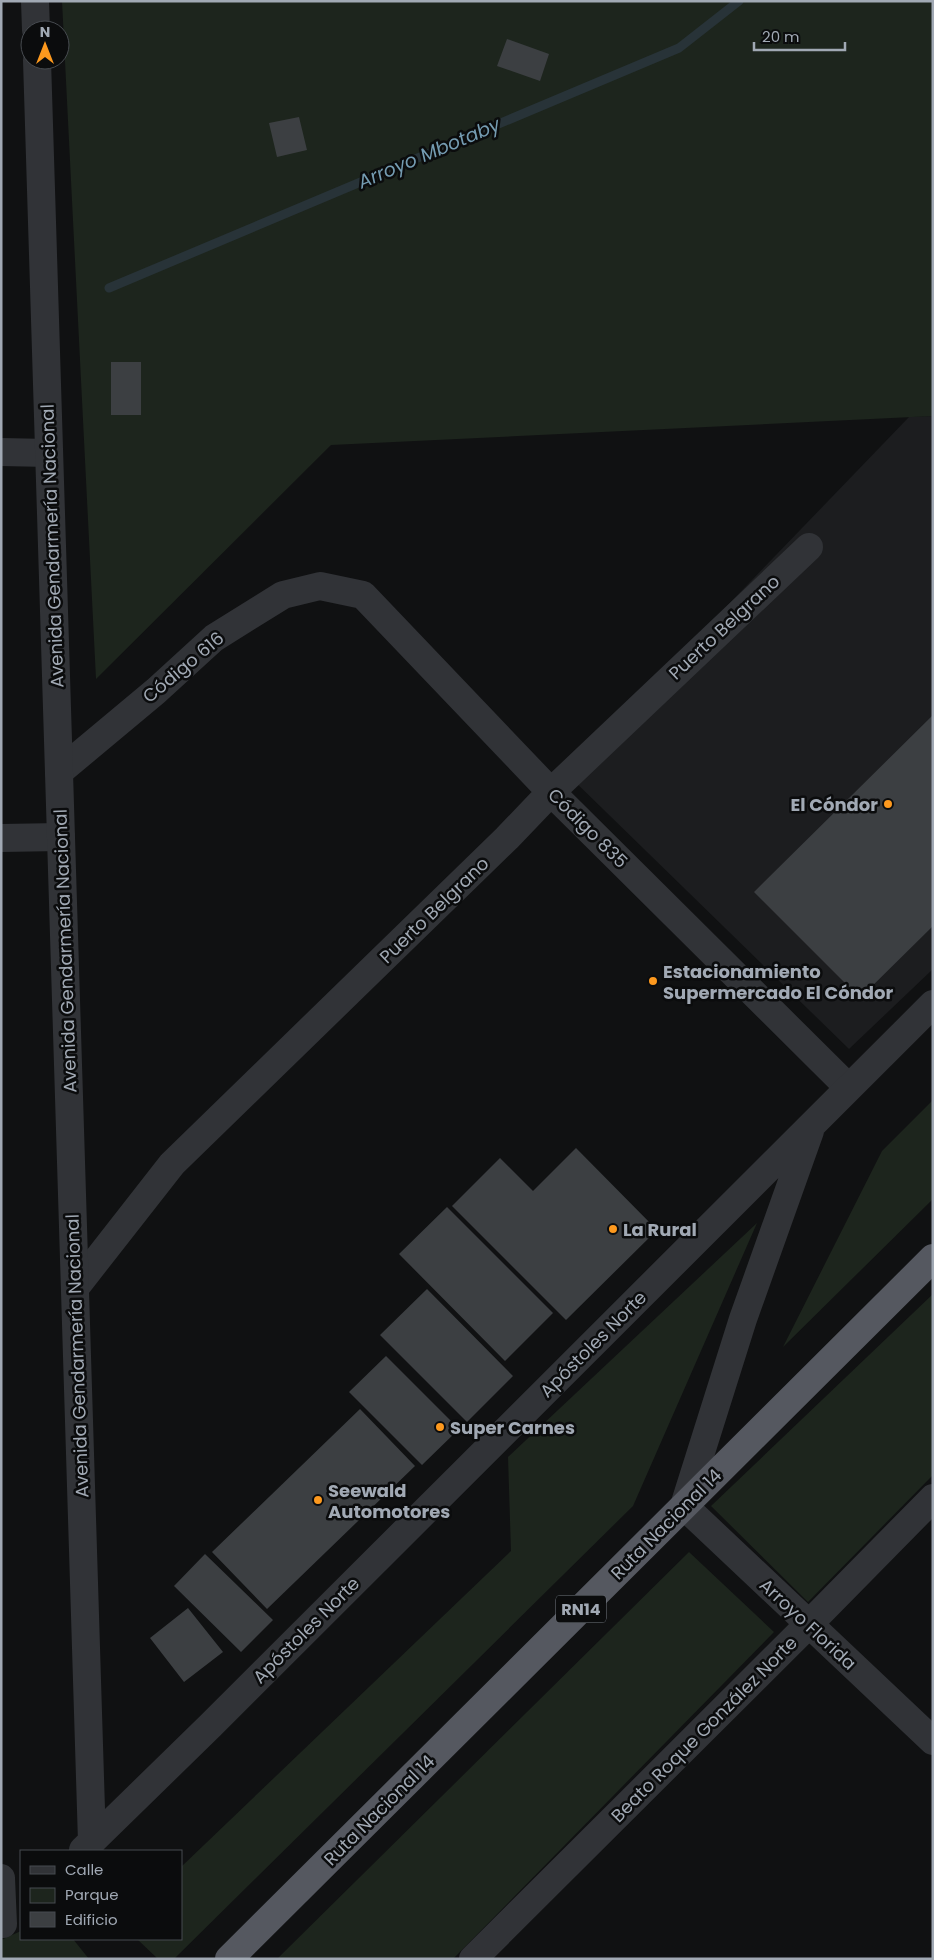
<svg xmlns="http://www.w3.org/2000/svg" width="934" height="1960" font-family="Poppins,sans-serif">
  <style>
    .built { fill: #1c1d1f }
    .green { fill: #1d251d }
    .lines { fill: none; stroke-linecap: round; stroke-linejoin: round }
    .stream { stroke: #283338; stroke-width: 9 }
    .building { fill: #3c3f42 }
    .minor { stroke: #313337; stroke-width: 28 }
    .tertiary { stroke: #313337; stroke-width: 28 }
    .trunk { stroke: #555860; stroke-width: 28 }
    .poi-dot { fill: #fd991e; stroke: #0b0c0d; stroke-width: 2 }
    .labels { text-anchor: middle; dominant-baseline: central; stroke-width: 5; stroke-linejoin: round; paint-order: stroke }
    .shield { fill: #0b0c0d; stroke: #747a82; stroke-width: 1 }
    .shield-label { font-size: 16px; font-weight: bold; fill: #a1a9b4 }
    .street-label { font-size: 18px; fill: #a1a9b4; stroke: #0b0c0d }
    .poi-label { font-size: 18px; font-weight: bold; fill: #a1a9b4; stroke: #0b0c0d; text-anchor: start }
    .water-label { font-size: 19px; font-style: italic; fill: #759cb2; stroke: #0b0c0d }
  </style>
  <rect width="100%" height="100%" fill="#101112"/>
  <path class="built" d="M933,416V969L849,1049L566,773L909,417Z"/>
  <path class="green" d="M62,1H933V416L331,445L96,679Z
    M933,1100V1199L783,1347L882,1151Z
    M757,1223L633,1506L174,1959H158L137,1939H181V1867L511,1551L508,1457Z
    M933,1294V1475L808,1602L711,1506Z
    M689,1552L774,1632L453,1959H277Z
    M21,1931V1939H73L89,1959H1V1940Z"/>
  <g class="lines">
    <path class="stream" d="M109,288L679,48L739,1"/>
  </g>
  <path class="building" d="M507,39L549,54L540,81L497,66Z
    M299,117L307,150L277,157L269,123Z
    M111,362H141V415H111Z
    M933,715V926L860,998L754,892Z
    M576,1148L657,1230L566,1320L452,1206L500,1158L533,1191Z
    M447,1207L553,1313L505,1361L399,1254Z
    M427,1289L513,1376L467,1422L380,1335Z
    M386,1356L459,1429L422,1465L349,1392Z
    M360,1409L415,1466L267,1609L212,1552Z
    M205,1554L273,1620L241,1652L174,1586Z
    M188,1608L223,1652L184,1682L150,1638Z"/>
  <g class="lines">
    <path class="minor" d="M1,452L49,453
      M59,772L156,691L214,638L283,595L320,586L363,595L551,792L848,1087
      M1,838L61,837
      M75,1288L172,1164L507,838L551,792L809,547
      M684,1506L933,1741
      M473,1959L808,1625L933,1498"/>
    <path class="tertiary" d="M35,1L36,30
      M37,60L92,1842
      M684,1506L743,1319L810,1131
      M83,1850L211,1725L933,1004
      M1,1878L3,1924"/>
    <path class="trunk" d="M229,1959L933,1258"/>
  </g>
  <g class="poi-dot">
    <circle cx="888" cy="804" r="5"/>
    <circle cx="653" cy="981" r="5"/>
    <circle cx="613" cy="1229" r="5"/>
    <circle cx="440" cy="1427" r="5"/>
    <circle cx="318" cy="1500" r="5"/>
  </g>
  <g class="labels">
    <rect class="shield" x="556" y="1595.5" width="50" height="27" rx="4"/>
    <g class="shield-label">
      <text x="581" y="1609">RN14</text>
    </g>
    <g class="street-label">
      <text transform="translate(52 546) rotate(-92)">Avenida Gendarmería Nacional</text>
      <text transform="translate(724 627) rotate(-43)">Puerto Belgrano</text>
      <text transform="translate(183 667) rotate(-40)">Código 616</text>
      <text transform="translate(588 828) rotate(45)">Código 835</text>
      <text transform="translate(434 910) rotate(-44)">Puerto Belgrano</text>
      <text transform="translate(65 951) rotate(-92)">Avenida Gendarmería Nacional</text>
      <text transform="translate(593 1344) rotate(-45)">Apóstoles Norte</text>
      <text transform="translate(77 1356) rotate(-92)">Avenida Gendarmería Nacional</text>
      <text transform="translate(666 1524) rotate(-45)">Ruta Nacional 14</text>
      <text transform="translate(808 1624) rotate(43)">Arroyo Florida</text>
      <text transform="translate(306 1630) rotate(-45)">Apóstoles Norte</text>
      <text transform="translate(704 1729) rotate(-45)">Beato Roque González Norte</text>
      <text transform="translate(379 1810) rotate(-45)">Ruta Nacional 14</text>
    </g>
    <g class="poi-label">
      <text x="878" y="804" text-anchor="end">El Cóndor</text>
      <text x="663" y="971">Estacionamiento<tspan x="663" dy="21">Supermercado El Cóndor</tspan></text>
      <text x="623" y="1229">La Rural</text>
      <text x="450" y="1427">Super Carnes</text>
      <text x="328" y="1490">Seewald<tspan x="328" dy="21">Automotores</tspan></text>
    </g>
    <g class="water-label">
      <text transform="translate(429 153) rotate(-23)">Arroyo Mbotaby</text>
    </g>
  </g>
  <rect width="934" height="1960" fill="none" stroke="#a1a9b4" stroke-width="5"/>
  <rect x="20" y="1850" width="162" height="90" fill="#0b0c0d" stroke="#474b50"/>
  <rect x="30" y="1866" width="25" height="8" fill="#313337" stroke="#474b50"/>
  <text x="65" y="1875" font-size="15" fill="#a1a9b4">Calle</text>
  <rect x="30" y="1888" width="25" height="15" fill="#1d251d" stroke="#474b50"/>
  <text x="65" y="1900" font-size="15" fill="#a1a9b4">Parque</text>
  <rect x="30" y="1912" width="25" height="15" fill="#3c3f42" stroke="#474b50"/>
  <text x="65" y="1925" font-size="15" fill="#a1a9b4">Edificio</text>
  <g transform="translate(45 45)"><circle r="24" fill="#0b0c0d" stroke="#474b50"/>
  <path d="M0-4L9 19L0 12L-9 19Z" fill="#fd991e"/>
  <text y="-8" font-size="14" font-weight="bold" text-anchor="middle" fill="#a1a9b4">N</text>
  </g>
  <path d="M754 42v8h91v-8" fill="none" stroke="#a1a9b4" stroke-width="2.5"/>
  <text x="762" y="42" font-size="15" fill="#a1a9b4" stroke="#0b0c0d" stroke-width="4" paint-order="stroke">20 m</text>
</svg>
